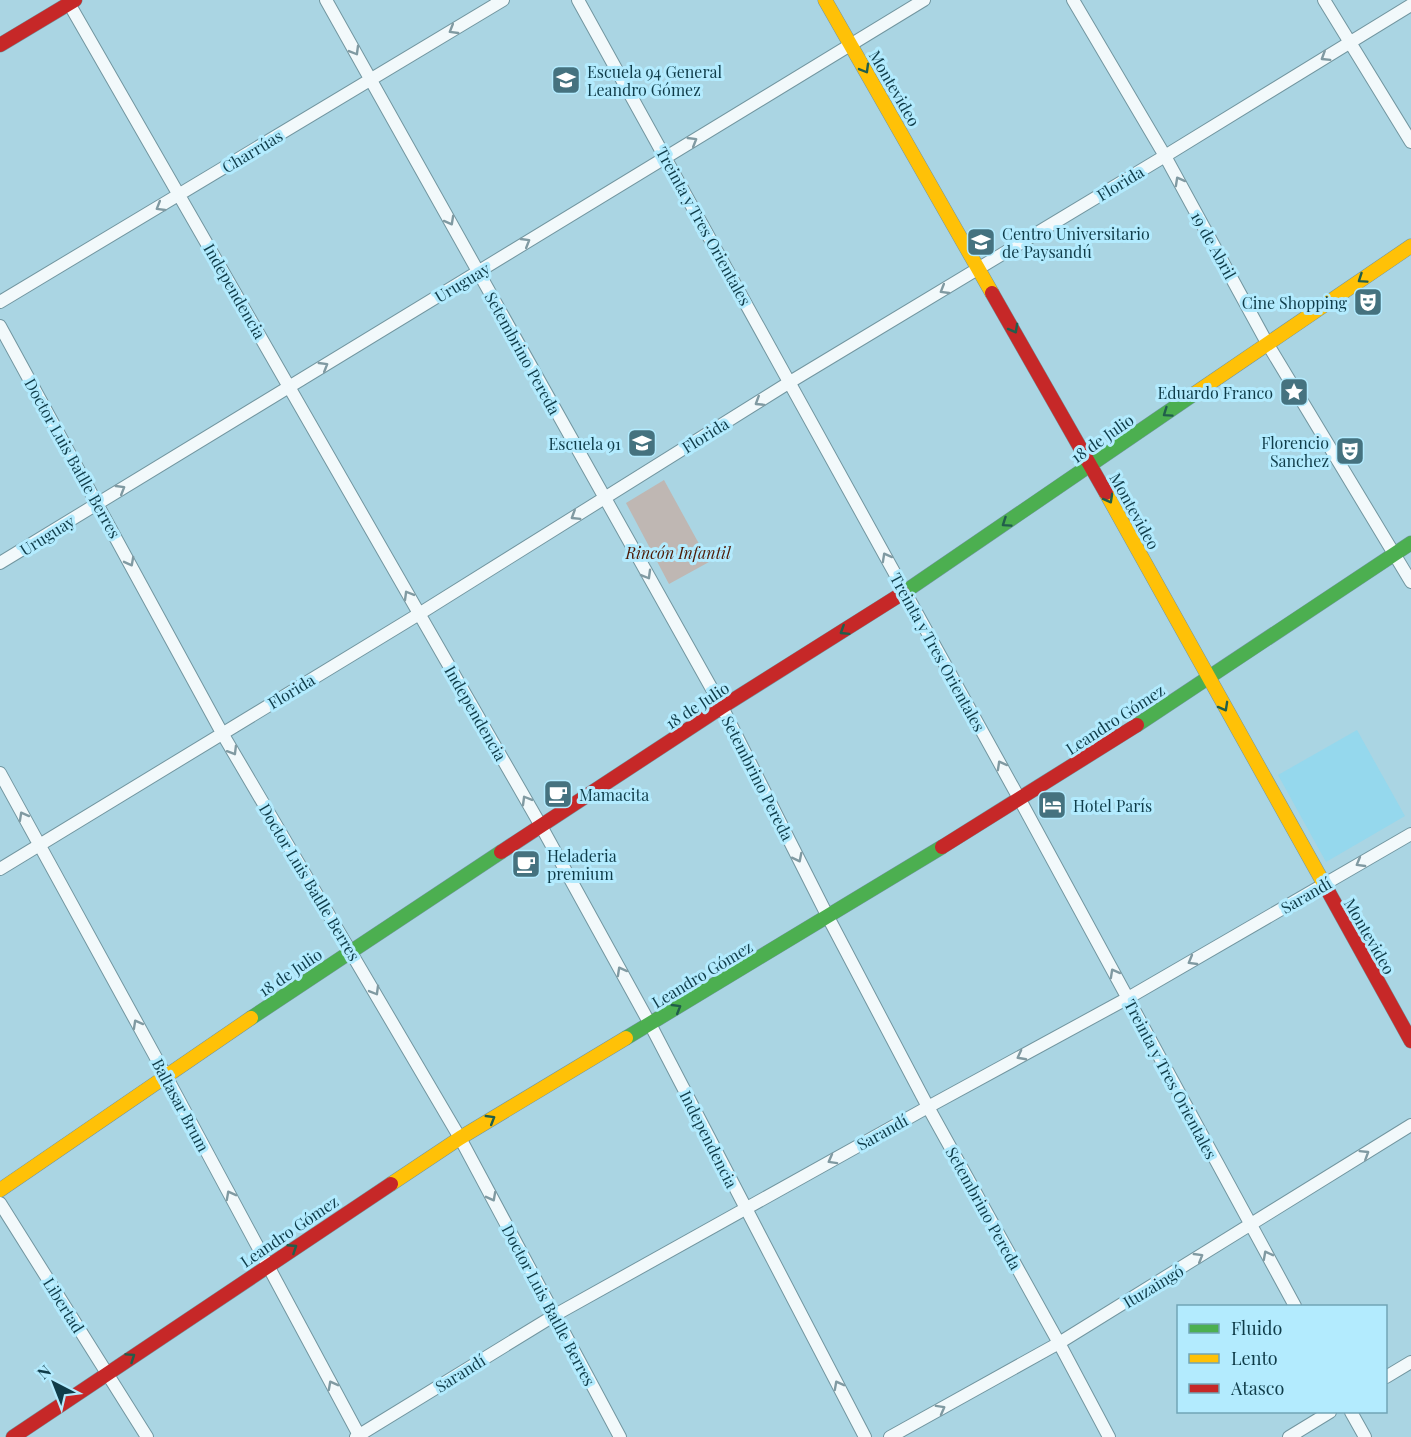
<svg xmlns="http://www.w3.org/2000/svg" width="1411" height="1437" font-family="'Playfair Display',serif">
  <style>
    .built { fill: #95d8ed }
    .green { fill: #bfb7b3 }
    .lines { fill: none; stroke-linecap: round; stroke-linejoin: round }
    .street-casing { stroke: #7296a0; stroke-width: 14 }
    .fast-casing { stroke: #7296a0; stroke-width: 15 }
    .slow-casing { stroke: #7296a0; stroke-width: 15 }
    .jam-casing { stroke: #7296a0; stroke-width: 15 }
    .street { stroke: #f2f9fb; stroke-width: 12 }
    .fast { stroke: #4caf50; stroke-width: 14 }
    .slow { stroke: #ffc107; stroke-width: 14 }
    .jam { stroke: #c62828; stroke-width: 14 }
    .oneway { stroke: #809aa2 }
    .oneway2 { stroke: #215e4b }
    .labels { text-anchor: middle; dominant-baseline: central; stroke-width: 6; stroke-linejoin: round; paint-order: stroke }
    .poi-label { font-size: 16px; fill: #0f3c49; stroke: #b3ebfe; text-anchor: start }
    .street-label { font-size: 16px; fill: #0f3c49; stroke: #b3ebfe }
    .park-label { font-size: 16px; font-style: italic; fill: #4e1b06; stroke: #b3ebfe }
  </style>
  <rect width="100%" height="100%" fill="#aad5e3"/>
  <path class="built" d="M1357,730L1405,816L1326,862L1278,775Z"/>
  <path class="green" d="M664,480L709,562L669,584L626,503Z"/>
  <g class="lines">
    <g class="street-casing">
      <path id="street" d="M67,0L541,826L650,1024L865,1437
        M326,0L722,707L828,917L928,1107L1059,1343L1109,1437
        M578,0L1020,800L1295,1306
        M1073,0L1165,156L1267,343L1411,582
        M1324,0L1411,142
        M0,302L503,0
        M0,326L222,733L460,1138L620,1437
        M0,563L924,0
        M0,773L166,1076L360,1437
        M0,869L419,614L790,382L1165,156L1411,5
        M0,1203L147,1437
        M1386,1377L1411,1362
        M1351,1412L1365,1437
        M356,1437L555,1315L928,1107L1128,998L1411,834
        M890,1437L1059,1343L1411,1125
        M1289,1437L1330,1412"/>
    </g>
    <g class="fast-casing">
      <path id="fast" d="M903,593L1194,394
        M1137,725L1411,543
        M251,1018L501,852
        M626,1038L942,847"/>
    </g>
    <g class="slow-casing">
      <path id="slow" d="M825,0L992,293
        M1194,394L1411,246
        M1106,493L1328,891
        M391,1184L460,1138L626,1038
        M0,1190L251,1018"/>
    </g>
    <g class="jam-casing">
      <path id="jam" d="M0,45L75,0
        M992,293L1106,493
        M942,847L1137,725
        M501,852L722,707L903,593
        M1328,891L1411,1041
        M13,1437L391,1184"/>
    </g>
    <use href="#street" class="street"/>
    <use href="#fast" class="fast"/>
    <use href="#slow" class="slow"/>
    <use href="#jam" class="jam"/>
  </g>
  <defs><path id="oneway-chevron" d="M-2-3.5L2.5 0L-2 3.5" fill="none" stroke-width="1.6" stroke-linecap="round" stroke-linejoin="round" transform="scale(1.5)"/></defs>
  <g class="oneway">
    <use href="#oneway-chevron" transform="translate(453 30) rotate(149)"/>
    <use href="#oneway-chevron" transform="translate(355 51) rotate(60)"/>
    <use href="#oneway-chevron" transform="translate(1325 57) rotate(148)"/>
    <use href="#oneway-chevron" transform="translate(693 141) rotate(-31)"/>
    <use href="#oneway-chevron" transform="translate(1179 181) rotate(-119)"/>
    <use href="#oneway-chevron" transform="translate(160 207) rotate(149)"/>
    <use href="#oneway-chevron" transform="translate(450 221) rotate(61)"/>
    <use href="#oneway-chevron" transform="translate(526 242) rotate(-31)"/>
    <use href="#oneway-chevron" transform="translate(944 290) rotate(149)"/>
    <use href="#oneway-chevron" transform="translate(324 366) rotate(-31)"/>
    <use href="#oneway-chevron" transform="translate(759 402) rotate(148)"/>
    <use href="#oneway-chevron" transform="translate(121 489) rotate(-31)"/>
    <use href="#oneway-chevron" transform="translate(575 516) rotate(148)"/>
    <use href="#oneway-chevron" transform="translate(886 557) rotate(-119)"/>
    <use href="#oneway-chevron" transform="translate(130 562) rotate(62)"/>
    <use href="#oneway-chevron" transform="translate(647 575) rotate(60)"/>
    <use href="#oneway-chevron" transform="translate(408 595) rotate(-120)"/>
    <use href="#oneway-chevron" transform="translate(233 751) rotate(59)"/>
    <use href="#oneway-chevron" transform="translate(1001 765) rotate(-119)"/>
    <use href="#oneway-chevron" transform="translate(526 800) rotate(-120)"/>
    <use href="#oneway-chevron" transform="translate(23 816) rotate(-119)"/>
    <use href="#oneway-chevron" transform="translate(798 858) rotate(63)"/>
    <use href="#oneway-chevron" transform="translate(1360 863) rotate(150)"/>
    <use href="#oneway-chevron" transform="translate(1192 961) rotate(150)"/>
    <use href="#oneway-chevron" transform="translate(621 971) rotate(-119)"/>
    <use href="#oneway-chevron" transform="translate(1114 973) rotate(-119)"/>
    <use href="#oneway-chevron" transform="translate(375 991) rotate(60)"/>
    <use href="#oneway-chevron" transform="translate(137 1024) rotate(-119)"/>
    <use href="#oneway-chevron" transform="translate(1021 1056) rotate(152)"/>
    <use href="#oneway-chevron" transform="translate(1365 1154) rotate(-32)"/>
    <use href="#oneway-chevron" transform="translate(832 1160) rotate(151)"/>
    <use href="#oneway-chevron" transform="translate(230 1195) rotate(-118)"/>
    <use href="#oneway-chevron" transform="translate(492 1197) rotate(62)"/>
    <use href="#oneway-chevron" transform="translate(1267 1255) rotate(-118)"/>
    <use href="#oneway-chevron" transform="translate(1199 1257) rotate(-31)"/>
    <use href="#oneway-chevron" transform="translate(332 1385) rotate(-118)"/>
    <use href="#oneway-chevron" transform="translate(838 1385) rotate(-118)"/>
    <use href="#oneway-chevron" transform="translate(941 1409) rotate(-29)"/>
  </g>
  <g class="oneway2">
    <use href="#oneway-chevron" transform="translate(865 69) rotate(60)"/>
    <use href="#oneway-chevron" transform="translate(1362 279) rotate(146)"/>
    <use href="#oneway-chevron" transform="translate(1014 329) rotate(61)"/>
    <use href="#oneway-chevron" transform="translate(1167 413) rotate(145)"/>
    <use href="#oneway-chevron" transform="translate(1109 499) rotate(61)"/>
    <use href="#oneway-chevron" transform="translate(1006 523) rotate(146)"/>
    <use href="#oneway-chevron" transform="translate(844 631) rotate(148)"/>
    <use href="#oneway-chevron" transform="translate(1224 707) rotate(61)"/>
    <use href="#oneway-chevron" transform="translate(677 1008) rotate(-31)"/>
    <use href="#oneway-chevron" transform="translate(491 1119) rotate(-31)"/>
    <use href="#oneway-chevron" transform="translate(293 1248) rotate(-33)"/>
    <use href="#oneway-chevron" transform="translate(131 1357) rotate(-34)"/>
  </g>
  <defs>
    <g id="school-square" transform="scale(1.5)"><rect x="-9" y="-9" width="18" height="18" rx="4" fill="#45727f" stroke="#b3ebfe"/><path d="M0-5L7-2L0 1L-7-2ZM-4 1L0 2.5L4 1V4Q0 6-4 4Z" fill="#fff"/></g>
    <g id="university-square" transform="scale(1.5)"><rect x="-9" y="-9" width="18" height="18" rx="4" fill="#45727f" stroke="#b3ebfe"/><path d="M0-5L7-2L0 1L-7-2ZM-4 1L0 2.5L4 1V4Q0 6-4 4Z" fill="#fff"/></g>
    <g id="theatre-square" transform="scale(1.5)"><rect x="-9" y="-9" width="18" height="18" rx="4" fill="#45727f" stroke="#b3ebfe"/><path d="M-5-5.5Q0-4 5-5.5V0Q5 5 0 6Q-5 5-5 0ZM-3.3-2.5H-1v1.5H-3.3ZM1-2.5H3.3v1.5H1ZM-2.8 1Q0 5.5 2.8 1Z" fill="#fff"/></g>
    <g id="sight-square" transform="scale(1.5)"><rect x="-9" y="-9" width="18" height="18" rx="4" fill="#45727f" stroke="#b3ebfe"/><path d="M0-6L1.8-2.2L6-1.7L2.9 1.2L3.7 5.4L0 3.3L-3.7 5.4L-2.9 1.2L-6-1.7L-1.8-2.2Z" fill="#fff"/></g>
    <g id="cafe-square" transform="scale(1.5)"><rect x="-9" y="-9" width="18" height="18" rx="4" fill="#45727f" stroke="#b3ebfe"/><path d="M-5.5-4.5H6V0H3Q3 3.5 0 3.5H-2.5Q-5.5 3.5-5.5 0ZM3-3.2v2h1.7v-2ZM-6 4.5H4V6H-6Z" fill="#fff"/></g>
    <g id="hotel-square" transform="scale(1.5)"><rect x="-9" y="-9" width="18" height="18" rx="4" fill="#45727f" stroke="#b3ebfe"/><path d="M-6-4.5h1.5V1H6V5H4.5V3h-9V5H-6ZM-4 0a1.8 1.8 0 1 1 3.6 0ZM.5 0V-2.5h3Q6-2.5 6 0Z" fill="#fff"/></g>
  </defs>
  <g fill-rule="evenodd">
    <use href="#school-square" x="566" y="80"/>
    <use href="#university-square" x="981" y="242"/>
    <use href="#theatre-square" x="1368" y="302"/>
    <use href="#sight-square" x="1294" y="392"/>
    <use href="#school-square" x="642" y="443"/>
    <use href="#theatre-square" x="1350" y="451"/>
    <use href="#cafe-square" x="558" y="794"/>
    <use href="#hotel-square" x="1052" y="805"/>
    <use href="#cafe-square" x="526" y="864"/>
  </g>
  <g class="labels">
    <g class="poi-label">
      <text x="587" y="71">Escuela 94 General<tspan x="587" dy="18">Leandro Gómez</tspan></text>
      <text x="1002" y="233">Centro Universitario<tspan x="1002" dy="18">de Paysandú</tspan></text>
      <text x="1347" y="302" text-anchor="end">Cine Shopping</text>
      <text x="1273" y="392" text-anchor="end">Eduardo Franco</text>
      <text x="1329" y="442" text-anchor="end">Florencio<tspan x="1329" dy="18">Sanchez</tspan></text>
      <text x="621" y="443" text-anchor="end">Escuela 91</text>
      <text x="579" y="794">Mamacita</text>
      <text x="1073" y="805">Hotel París</text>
      <text x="547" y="855">Heladeria<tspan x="547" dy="18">premium</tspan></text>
    </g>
    <g class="street-label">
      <text transform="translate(895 88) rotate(60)">Montevideo</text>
      <text transform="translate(252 151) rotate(-31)">Charrúas</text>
      <text transform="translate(1120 183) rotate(-31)">Florida</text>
      <text transform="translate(704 226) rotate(61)">Treinta y Tres Orientales</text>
      <text transform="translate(1214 245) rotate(61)">19 de Abril</text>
      <text transform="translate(462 282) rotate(-31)">Uruguay</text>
      <text transform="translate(235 291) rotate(60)">Independencia</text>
      <text transform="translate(523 353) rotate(61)">Setembrino Pereda</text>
      <text transform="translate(705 435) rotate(-32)">Florida</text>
      <text transform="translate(1102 438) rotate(-35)">18 de Julio</text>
      <text transform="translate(73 458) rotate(61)">Doctor Luis Batlle Berres</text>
      <text transform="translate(1135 511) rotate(61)">Montevideo</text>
      <text transform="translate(47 535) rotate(-32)">Uruguay</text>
      <text transform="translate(938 652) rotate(61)">Treinta y Tres Orientales</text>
      <text transform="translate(291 691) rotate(-31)">Florida</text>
      <text transform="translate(697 705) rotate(-33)">18 de Julio</text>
      <text transform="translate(476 713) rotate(60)">Independencia</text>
      <text transform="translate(1115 719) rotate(-33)">Leandro Gómez</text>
      <text transform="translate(758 778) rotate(63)">Setembrino Pereda</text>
      <text transform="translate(310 882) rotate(59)">Doctor Luis Batlle Berres</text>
      <text transform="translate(1306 895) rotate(-30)">Sarandí</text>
      <text transform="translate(1370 936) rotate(60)">Montevideo</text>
      <text transform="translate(290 972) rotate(-34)">18 de Julio</text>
      <text transform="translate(702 974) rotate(-31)">Leandro Gómez</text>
      <text transform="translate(1171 1079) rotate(62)">Treinta y Tres Orientales</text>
      <text transform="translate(181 1105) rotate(62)">Baltasar Brum</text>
      <text transform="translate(882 1132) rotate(-29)">Sarandí</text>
      <text transform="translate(709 1139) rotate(63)">Independencia</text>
      <text transform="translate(984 1208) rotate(61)">Setembrino Pereda</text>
      <text transform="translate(289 1231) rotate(-34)">Leandro Gómez</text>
      <text transform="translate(1153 1286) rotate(-31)">Ituzaingó</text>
      <text transform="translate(64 1305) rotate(58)">Libertad</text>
      <text transform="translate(549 1305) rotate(62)">Doctor Luis Batlle Berres</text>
      <text transform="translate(460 1373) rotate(-32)">Sarandí</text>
    </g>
    <g class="park-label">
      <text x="678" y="552">Rincón Infantil</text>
    </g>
  </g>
  <rect x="1177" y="1305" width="210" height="108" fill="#b3ebfe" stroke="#71a5b6" stroke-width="1.5"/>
  <rect x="1189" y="1324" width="30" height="9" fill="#4caf50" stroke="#71a5b6" stroke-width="1.5"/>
  <text x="1231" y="1335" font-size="18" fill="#0f3c49">Fluido</text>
  <rect x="1189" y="1354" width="30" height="9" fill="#ffc107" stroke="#71a5b6" stroke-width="1.5"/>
  <text x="1231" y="1365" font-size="18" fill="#0f3c49">Lento</text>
  <rect x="1189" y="1384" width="30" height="9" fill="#c62828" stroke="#71a5b6" stroke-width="1.5"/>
  <text x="1231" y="1395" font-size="18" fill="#0f3c49">Atasco</text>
  <g transform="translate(54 1383) rotate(318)" stroke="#b3ebfe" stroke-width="4.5" paint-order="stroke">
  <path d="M0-4.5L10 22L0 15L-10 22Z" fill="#0f3c49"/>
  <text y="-9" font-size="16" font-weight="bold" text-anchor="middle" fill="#0f3c49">N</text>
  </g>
</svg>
